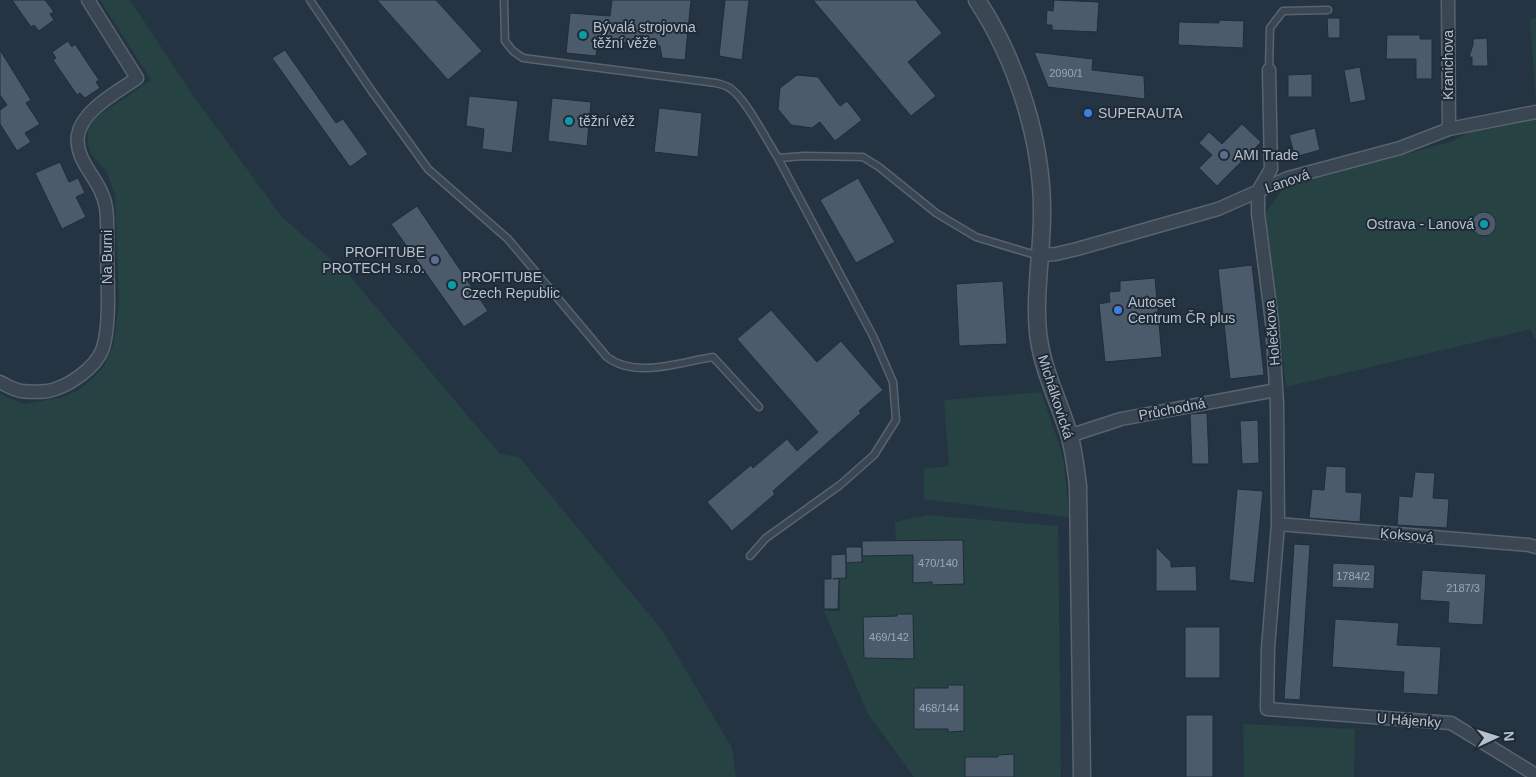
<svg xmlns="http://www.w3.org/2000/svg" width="1536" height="777" font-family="Arial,sans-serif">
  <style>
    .green { fill: #274243 }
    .building { fill: #4c5b6b; stroke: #202d39 }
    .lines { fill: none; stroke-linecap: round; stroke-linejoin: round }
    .service-casing { stroke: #58636f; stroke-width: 9 }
    .minor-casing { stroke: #58636f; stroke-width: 15 }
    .tertiary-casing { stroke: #58636f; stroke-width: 19 }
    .service { stroke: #3a4652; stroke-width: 6 }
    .minor { stroke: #3a4652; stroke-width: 12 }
    .tertiary { stroke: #3a4652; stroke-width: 16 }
    .culture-dot { fill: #0f9aa8; stroke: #1e2b37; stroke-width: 2 }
    .shop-dot { fill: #3f7fe0; stroke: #1e2b37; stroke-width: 2 }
    .service-dot { fill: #5c6f8a; stroke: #1e2b37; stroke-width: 2 }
    .labels { text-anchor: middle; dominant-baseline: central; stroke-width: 4; stroke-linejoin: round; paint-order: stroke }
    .number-label { font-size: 11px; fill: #9ca7b4 }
    .poi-label { font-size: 14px; fill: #b7c0cc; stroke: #1e2b37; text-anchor: start }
    .street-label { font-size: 14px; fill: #b7c0cc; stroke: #1e2b37 }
  </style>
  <rect width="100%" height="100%" fill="#253442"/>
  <path class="green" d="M100,0H130L192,94L282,217L350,276L500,454L519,457L662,630L732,748L736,777H0V394L24,404L63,397L77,391L92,379L104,366L113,346L119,304L115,195L106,171L91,154L88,145L87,129L98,116L151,80Z
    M1536,18V103L1530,19Z
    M1536,118V339L1534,338L1531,329L1286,387L1266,212L1285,187L1450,142L1473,130Z
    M1041,392L1058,441L1064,463L1069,517L924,499V469L949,466L944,400Z
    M927,515L1058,526L1061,777H914L868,714L824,611H840V579H847V563H863V556H897L895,522Z
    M1243,724L1355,729L1354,777H1244Z"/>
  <path class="building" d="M12,0H45L54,12L50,14L54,20L39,31L34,25L31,27Z
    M377,0H436L482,51L448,80Z
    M612,0H691L685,60L662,58L660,46L598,40L596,56L566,53L570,13L610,16Z
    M725,0H749L742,60L719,56Z
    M813,0H916L919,5L942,33L908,62L936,96L911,116Z
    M1054,0L1099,2L1097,32L1052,30V25H1046L1047,10L1053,11Z
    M1327,18H1340V38H1328Z
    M1219,20L1244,21L1243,48L1178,45L1179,22L1219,23Z
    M1387,35H1420V39H1432V79H1416V59H1386Z
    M1487,38L1488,66H1472V57H1469L1473,45V39Z
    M68,41L72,47L75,44L99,80L96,82L100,88L85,98L80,93L77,95L53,60L56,58L52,52Z
    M0,50L31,100L26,103L40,124L25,133L31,142L17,151L0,124V110L7,105L0,95Z
    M285,50L336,123L343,119L368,154L350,167L272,58Z
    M1034,52L1093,59L1092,70L1144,76L1145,99L1048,87Z
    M1360,67L1366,100L1350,103L1344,70Z
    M1312,74V97H1288V75Z
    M797,75L818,77L840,106L847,101L862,120L835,141L820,122L812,128L791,125L778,109L780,88Z
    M469,96L518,101L512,153L482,149L484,129L466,126Z
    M552,98L591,102L587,146L548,141Z
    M659,108L702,113L698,157L654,152Z
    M1242,124L1261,142L1217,186L1199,168L1212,155L1199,143L1209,132L1222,144Z
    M1315,128L1320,150L1295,157L1289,135Z
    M60,162L69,182L78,178L85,193L76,197L86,217L62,229L35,173Z
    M858,178L895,242L856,263L820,200Z
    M417,206L488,311L464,327L391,224Z
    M1472 224a12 12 0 1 1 24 0a12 12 0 1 1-24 0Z
    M1252,265L1264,375L1230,379L1218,269Z
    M1155,278L1162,357L1105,362L1099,304L1110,302L1109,292L1120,291V281Z
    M1003,281L1007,344L959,346L956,284Z
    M771,310L817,362L841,341L883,390L859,411L861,413L773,491L775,494L732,531L707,502L751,465L753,468L787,439L797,451L818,432L737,339Z
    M1207,413L1209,464H1192L1190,414Z
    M1258,420L1259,463L1242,464L1240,421Z
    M1326,466L1346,467V492L1362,493L1360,522L1309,518L1312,489L1324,490Z
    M1415,472L1435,473L1433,498L1449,499L1447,528L1397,525L1399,496L1412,497Z
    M1237,489L1263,491L1254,583L1229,580Z
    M963,540L964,584L932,585V582L913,583V555L862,556V541Z
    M1294,544L1310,545L1300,700L1284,699Z
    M846,547H862V562L846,563Z
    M1156,547L1171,562V567L1196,566L1197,591H1156Z
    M846,554V578L833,579L839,578L838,609H824V579H831V555Z
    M1333,563L1375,565L1374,589L1332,587Z
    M1422,570L1486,574L1483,625L1448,623L1449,602L1420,600Z
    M897,614H913L914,659L864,658L863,617L897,616Z
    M1335,619L1399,623L1397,645L1441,647L1438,695L1403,693L1404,672L1332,667Z
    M1185,627H1220V678H1185Z
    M948,685H964V731L948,732V729H914V688H948Z
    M1186,715H1213V777H1186Z
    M1014,754V777H965V757H998V755Z"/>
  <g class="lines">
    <g class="service-casing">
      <path id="service" d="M310,0L371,90L428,169L508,239L607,357C636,379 680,362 713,357L759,407
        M504,0L505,41L513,51L523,58L716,83C720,84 724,85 728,87C744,95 767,141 778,158L804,156L863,157L879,167L936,213L976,237L1029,253L1040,255
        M1269,70L1270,28L1283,11L1328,10
        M750,556L766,538L840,485L874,455L896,420L893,382L873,336L778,158"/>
    </g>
    <g class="minor-casing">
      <path id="minor" d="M1448,0L1449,129
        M1269,70L1271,169L1258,191V213L1272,322L1277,404L1278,524L1268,648L1267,709L1451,723L1536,775
        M1040,255L1056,254L1077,249L1218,209L1288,178L1400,148L1449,129L1536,112
        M0,382C6,385 14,390 21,391C29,392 40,392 48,391C68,387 96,368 103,348C111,321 107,278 107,249C107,236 108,221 106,208C102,179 74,163 78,135C82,110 118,92 137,78L88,0
        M1069,436L1121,419L1276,390
        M1278,524L1529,545L1536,547"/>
    </g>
    <g class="tertiary-casing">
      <path id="tertiary" d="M977,0C1017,61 1043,142 1042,215C1042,256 1033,299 1039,340C1044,373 1059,402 1069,434C1074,451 1076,468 1078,486L1082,777"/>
    </g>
    <use href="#service" class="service"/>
    <use href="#minor" class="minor"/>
    <use href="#tertiary" class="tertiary"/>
  </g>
  <g class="culture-dot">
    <circle cx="583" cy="35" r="5"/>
    <circle cx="569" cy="121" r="5"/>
    <circle cx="1484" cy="224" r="5"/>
    <circle cx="452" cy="285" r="5"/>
  </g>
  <g class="shop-dot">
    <circle cx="1088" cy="113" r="5"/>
    <circle cx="1118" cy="310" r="5"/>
  </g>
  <g class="service-dot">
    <circle cx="1224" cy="155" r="5"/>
    <circle cx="435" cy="260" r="5"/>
  </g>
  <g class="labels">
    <g class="number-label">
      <text x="1066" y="73">2090/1</text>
      <text x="938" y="563">470/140</text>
      <text x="1353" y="576">1784/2</text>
      <text x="1463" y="588">2187/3</text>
      <text x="889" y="637">469/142</text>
      <text x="939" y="708">468/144</text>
    </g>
    <g class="poi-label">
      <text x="593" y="27">Bývalá strojovna<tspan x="593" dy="16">těžní věže</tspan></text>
      <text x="1098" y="113">SUPERAUTA</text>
      <text x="579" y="121">těžní věž</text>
      <text x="1234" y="155">AMI Trade</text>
      <text x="1474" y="224" text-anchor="end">Ostrava - Lanová</text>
      <text x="425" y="252" text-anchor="end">PROFITUBE<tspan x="425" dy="16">PROTECH s.r.o.</tspan></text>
      <text x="462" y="277">PROFITUBE<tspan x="462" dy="16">Czech Republic</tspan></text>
      <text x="1128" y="302">Autoset<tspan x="1128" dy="16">Centrum ČR plus</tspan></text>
    </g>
    <g class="street-label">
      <text transform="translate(1448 65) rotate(-90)">Kranichova</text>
      <text transform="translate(1287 181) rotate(-19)">Lanová</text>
      <text transform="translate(107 257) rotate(-90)">Na Burni</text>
      <text transform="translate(1272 333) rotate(-95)">Holečkova</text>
      <text transform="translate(1056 397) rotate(72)">Michálkovická</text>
      <text transform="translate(1172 409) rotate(-11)">Průchodná</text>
      <text transform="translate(1407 535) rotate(5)">Koksová</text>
      <text transform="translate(1409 720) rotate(4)">U Hájenky</text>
    </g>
  </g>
  <g transform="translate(1496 737) rotate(86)" stroke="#1e2b37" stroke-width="4" paint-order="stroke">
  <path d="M0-4L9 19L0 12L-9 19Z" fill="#b7c0cc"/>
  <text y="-8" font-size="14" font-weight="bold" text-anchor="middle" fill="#b7c0cc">N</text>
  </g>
</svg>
